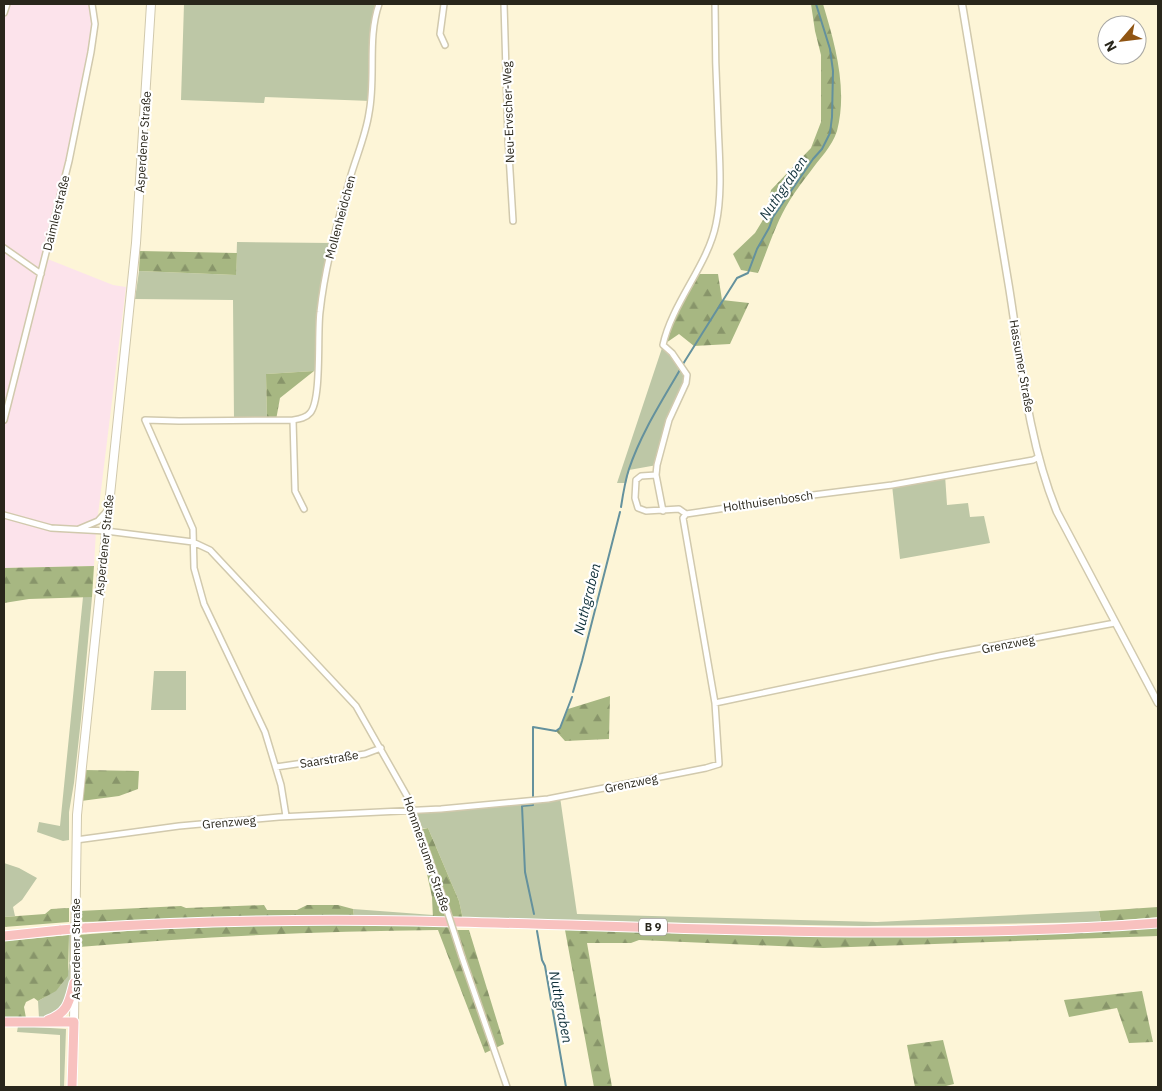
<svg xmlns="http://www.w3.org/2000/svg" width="1162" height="1091" font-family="'IBM Plex Sans',sans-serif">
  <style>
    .commercial { fill: #fce3eb }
    .green { fill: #bdc7a6 }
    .forest { fill: url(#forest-firs) }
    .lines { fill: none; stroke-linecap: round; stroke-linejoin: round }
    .stream { stroke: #64919d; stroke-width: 2 }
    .minor-casing { stroke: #d1c9ad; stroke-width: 8 }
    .tertiary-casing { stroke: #d1c9ad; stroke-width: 9 }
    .secondary-casing { stroke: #d1c9ad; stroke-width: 10 }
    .primary-casing { stroke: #fff; stroke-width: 11 }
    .minor { stroke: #fff; stroke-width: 5 }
    .tertiary { stroke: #fff; stroke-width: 6 }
    .secondary { stroke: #fff; stroke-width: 8 }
    .primary { stroke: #f8c1bf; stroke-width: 9 }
    .minor-bridge-casing { stroke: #d1c9ad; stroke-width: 8; stroke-linecap: butt }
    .primary-bridge-casing { stroke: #fff; stroke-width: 11; stroke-linecap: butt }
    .minor-bridge { stroke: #fff; stroke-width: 5 }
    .primary-bridge { stroke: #f8c1bf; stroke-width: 9 }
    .labels { text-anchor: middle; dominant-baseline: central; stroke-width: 4.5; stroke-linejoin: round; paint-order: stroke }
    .shield { fill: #fff; stroke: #69675f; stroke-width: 1 }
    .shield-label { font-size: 11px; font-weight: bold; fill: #29261b }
    .street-label { font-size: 12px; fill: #29261b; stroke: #fff }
    .water-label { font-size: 14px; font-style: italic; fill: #0e2f39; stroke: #fff }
  </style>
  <defs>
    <pattern id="forest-firs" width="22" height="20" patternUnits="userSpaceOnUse" patternTransform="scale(1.25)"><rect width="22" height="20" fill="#a7b782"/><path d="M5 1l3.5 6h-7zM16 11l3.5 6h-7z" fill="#88956a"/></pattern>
  </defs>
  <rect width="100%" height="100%" fill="#fdf5d7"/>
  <path class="commercial" d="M4,4H92L95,12L91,52L45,258L113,285L126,287L96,531L94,566L4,568Z"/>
  <path class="green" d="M184,4H379L374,18L371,101L265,97L264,103L181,100Z
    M237,242L332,243L324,281L318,368L314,371L266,374L267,420L234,421L233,300L135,299L139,271L236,275Z
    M663,345L687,375L669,420L657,465L629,470L626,483H617Z
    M945,475L947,505L968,503L970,517L984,516L990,543L900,559L892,485Z
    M83,597H92L81,719L74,783L69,812V840L63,841L37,832L39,822L60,826Z
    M154,671H186V710H151Z
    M560,797L577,914L877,922L1099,911L1101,922L863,926L463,919L459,901L428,828L420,829L413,809Z
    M4,863L19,868L37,878L22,900L13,907L15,916L4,917Z
    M353,909L433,915V918L354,917Z
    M69,935H72C72,960 72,984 64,1008L49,1017L39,1018L38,1001C74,981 69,973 69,935Z
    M18,1026L66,1029L64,1087H60V1035L17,1032Z"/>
  <path class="forest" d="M811,4H823C835,44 848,89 837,131C832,147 819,159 810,172C803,181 796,190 790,200C776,222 768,249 758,273L741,270L733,254L755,233L766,215L771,190L811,148L821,122V55L815,31Z
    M140,251L237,253L236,275L139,271Z
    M694,274H718L722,300L749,303L730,344L694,346L679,334L663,345Z
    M314,371L280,398L276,420H267L266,374Z
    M94,566L92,597L29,599L4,603V568Z
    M610,696L609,739L565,741L556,731L560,728L568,709Z
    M84,770L139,771L138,789L119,796L81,801Z
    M428,828L459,901L463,919L433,918L432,897L424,860L414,831Z
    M264,905L267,910H297L307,905H338L353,909L354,917L78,922L79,911L181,906L186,908Z
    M1158,907V917L1101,922L1099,911Z
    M69,908V922L4,927V917L45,914L51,909Z
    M287,924L449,926V930H469L504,1044L485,1053L438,930C318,931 199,937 79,947L78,935L140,930Z
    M1158,927V936L823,948L639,940L631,943H587L612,1087H594L565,930L774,933Z
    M69,935L68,976L56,991L38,1001L34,998L26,1002L24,1007L26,1018H4V941Z
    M1142,991L1153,1042L1129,1043L1117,1008L1069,1017L1064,1000Z
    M943,1040L954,1084L942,1087H915L907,1045Z"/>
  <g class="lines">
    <path class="stream" d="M683,364L737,278L748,273L757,249L769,228L773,217L813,159L822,149L830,133L832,117L833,71L830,49L816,4
      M621,507C623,494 625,481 629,469C641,433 662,401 681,368
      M573,692L582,661L620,512
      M533,799V727L556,731L560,728L572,697
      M533,803V805L522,806L525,872L534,914
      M537,931L542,960L545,966L566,1087"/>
    <g class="minor-casing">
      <path id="minor" d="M444,4L440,34L445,45
        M504,4L508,138L513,221
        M4,13L7,4
        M4,248L41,274
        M4,420L69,161L91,52L95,24L92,4
        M293,420L295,491L304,509
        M656,475L641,476L636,480L635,498L638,508L646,511L679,509L686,514
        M663,511L656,475L657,465L669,420L686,383L687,375L672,353L663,345C672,303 708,265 716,224C723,191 719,155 718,121C716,82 715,43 715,4
        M4,515L51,528L106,531L193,542L210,550L356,706L407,796L442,895
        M79,529L98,521L108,510
        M715,703L683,518L686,514L813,495L892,485L1033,460L1039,457
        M276,767L365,754L381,748
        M286,816L281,785L265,732L204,604L194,568L193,529L145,420L179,421L293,420C299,419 306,418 310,413C322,400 317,333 320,312C325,265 338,220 351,175C357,155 366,134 369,113C376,77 367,38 379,4
        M76,840L179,826L279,817L441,809L548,799L706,768L719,764L715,703L939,656L1115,623
        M462,957L507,1087"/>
    </g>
    <g class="tertiary-casing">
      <path id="tertiary" d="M962,4C978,98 994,192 1009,287C1021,362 1028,441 1057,512L1158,703"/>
    </g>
    <g class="secondary-casing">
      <path id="secondary" d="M74,1022L77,815L136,243L151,4"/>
    </g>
    <g class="primary-casing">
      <path id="primary" d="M85,928C195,921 305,919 414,921C662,926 911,942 1158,923
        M4,936L61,930
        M48,1020C68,1013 69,1002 74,983
        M4,1022H74L72,1087"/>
    </g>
    <use href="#minor" class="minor"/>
    <use href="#tertiary" class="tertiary"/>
    <use href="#secondary" class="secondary"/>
    <use href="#primary" class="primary"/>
    <g class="minor-bridge-casing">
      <path id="minor-bridge" d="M442,895L462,957"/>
    </g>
    <g class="primary-bridge-casing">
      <path id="primary-bridge" d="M61,930L85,928"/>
    </g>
    <use href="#minor-bridge" class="minor-bridge"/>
    <use href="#primary-bridge" class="primary-bridge"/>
  </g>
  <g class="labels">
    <rect class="shield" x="639" y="918.5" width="28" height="17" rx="4"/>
    <g class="shield-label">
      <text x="653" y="927">B 9</text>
    </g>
    <g class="street-label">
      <text transform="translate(508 112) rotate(-92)">Neu-Ervscher-Weg</text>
      <text transform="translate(143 142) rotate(-86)">Asperdener Straße</text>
      <text transform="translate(56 213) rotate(-76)">Daimlerstraße</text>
      <text transform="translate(340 217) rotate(-75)">Mollenheidchen</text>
      <text transform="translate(1022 366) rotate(80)">Hassumer Straße</text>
      <text transform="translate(768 501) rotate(-8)">Holthuisenbosch</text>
      <text transform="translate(104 545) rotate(-84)">Asperdener Straße</text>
      <text transform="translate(1008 644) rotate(-11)">Grenzweg</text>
      <text transform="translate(329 759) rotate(-9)">Saarstraße</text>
      <text transform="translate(631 783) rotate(-12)">Grenzweg</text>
      <text transform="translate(229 822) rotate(-5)">Grenzweg</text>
      <text transform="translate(427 854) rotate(71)">Hommersumer Straße</text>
      <text transform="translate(75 949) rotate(-90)">Asperdener Straße</text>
    </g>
    <g class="water-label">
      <text transform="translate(783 188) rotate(-56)">Nuthgraben</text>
      <text transform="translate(587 599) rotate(-76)">Nuthgraben</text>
      <text transform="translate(561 1007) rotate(79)">Nuthgraben</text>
    </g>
  </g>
  <rect width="1162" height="1091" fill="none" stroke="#29261b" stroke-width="10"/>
  <g transform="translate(1122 40) rotate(242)"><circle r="24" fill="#ffffff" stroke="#a9a8a4"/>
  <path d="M0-4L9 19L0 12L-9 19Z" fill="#905513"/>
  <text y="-8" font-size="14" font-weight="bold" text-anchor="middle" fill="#29261b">N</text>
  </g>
</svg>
